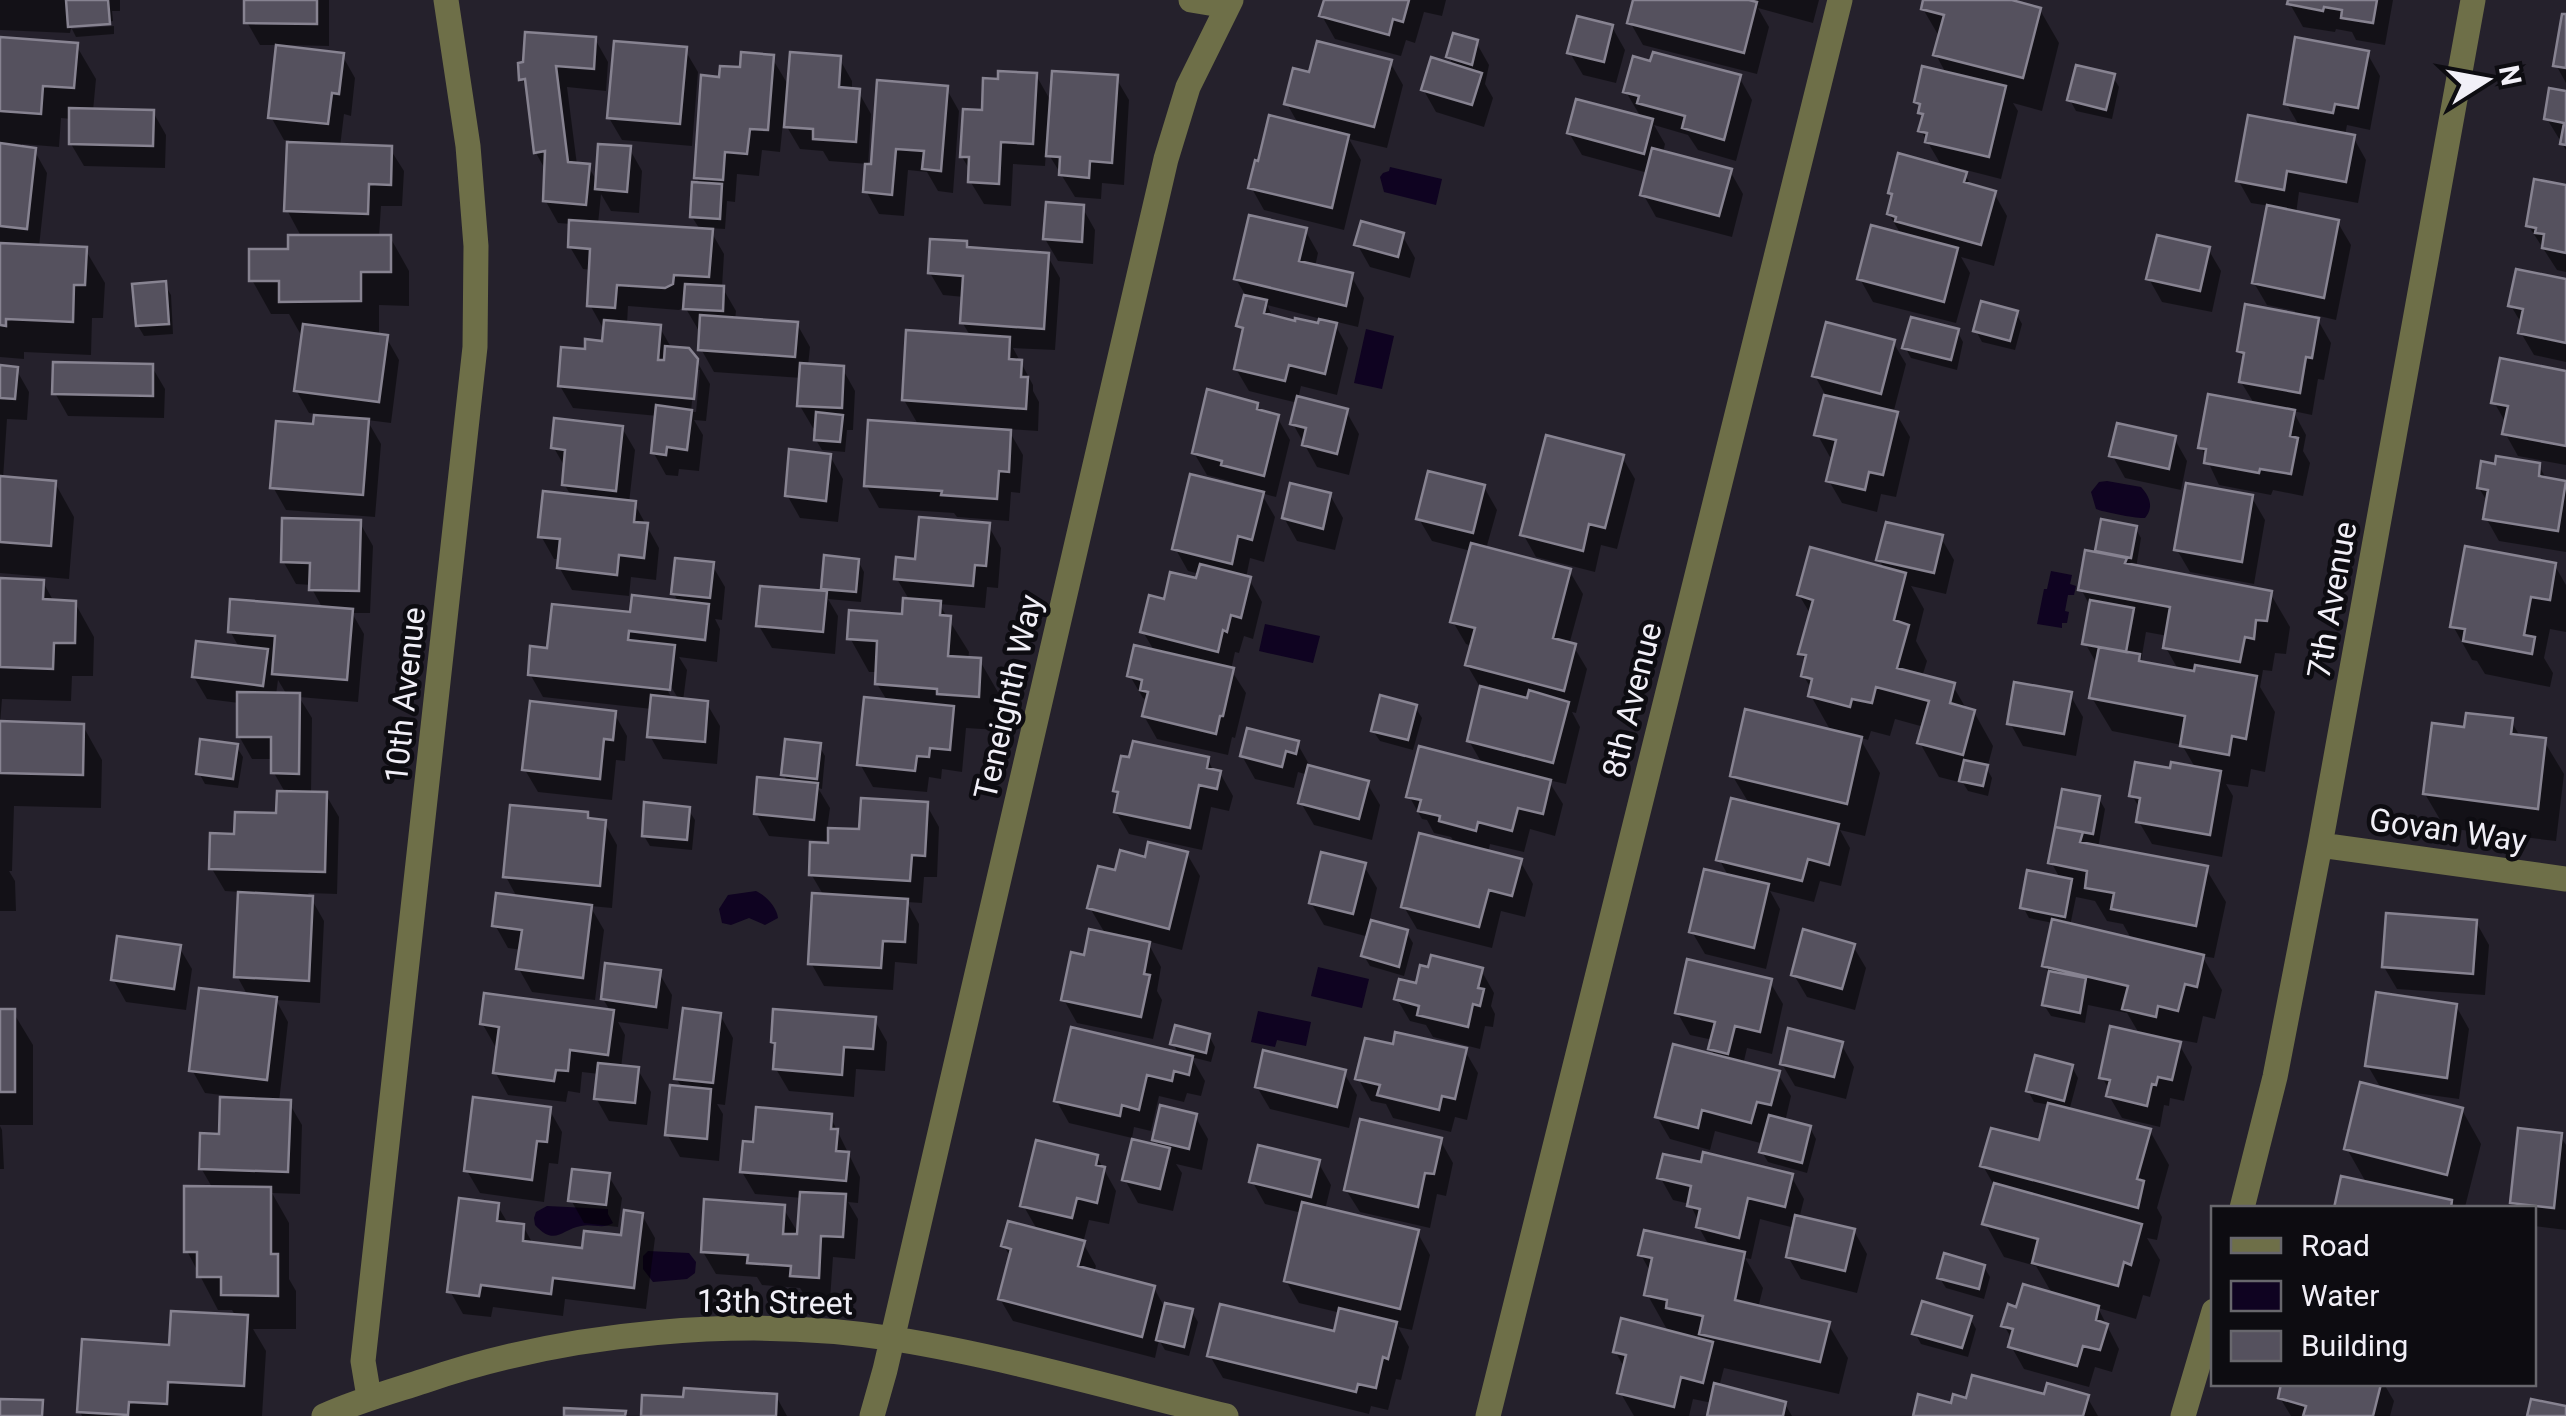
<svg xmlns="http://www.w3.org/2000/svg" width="2566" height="1416" font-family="Roboto,sans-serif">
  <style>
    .water { fill: #0f0321 }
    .shadow { fill: #0007; fill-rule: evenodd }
    .building { fill: #55515e; stroke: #878391; stroke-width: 2.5 }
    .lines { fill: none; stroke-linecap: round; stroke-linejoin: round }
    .minor { stroke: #6e6f48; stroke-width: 25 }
    .labels { text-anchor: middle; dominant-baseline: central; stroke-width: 9; stroke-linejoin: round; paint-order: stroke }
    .street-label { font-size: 32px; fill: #f1eff7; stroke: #0d0c11 }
  </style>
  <rect width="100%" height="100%" fill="#25212c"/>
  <path class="water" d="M1390,167L1442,179L1436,205L1384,192L1380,177L1383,173L1389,171Z
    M1366,329L1394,336L1382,389L1354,383Z
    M2107,481L2141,487C2150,497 2154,507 2145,518C2138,519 2103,512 2096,509L2091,492L2099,482Z
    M2051,571L2072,575L2070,584L2076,586L2074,595H2068L2065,611L2069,612L2067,623H2062V628L2037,624L2044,589H2047Z
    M1265,624L1320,636L1313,663L1259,651Z
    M756,891C765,895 777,907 778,918L765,925L749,918L731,925L722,923L719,909L728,895Z
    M1318,967L1369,979L1362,1008L1311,996Z
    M1258,1011L1311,1022L1306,1046L1277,1040L1275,1047L1251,1042Z
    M547,1206L608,1209V1214L613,1223C602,1230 593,1223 581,1226C562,1229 555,1247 535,1225L534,1218L536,1212Z
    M648,1251L689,1253L696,1262L695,1273L687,1279L653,1282L643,1269V1256Z"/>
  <path class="shadow" d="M0,0H120V11H112L113,21L72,24L70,33L0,30Z
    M247,0H329V46L286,45V49L342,55L355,78L351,116L344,114L340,147L390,149L404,171L402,206H381L379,237H390L409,271V306L379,305V336L386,337L399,360L391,423L367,420L381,444L375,517L286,510L273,487L315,427L316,414L309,413L296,390L304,335H301L289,314H271L252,280L290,252L302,238L287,210L289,140H284L271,117L278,45H260L247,22Z
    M1327,0H1446L1442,16L1424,12L1415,43L1406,40L1401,56L1335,39L1322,16Z
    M1635,0H1819L1813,23L1758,8L1769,27L1757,74L1643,45L1630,22Z
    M1925,0H2003L2040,10L2059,43L2042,111L2013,103L2018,111L2001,179L1962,169L1972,187L1994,193L2007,216L1994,266L1961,257L1970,273L1956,323L1873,302L1860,279L1902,236L1889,214L1894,198L1891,192L1943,168L1921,131L1924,118L1917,102L1947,75L1936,55L1940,38L1923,9Z
    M2290,0H2393L2385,45L2356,40L2352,32L2336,29L2335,32L2303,27L2290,4Z
    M2566,17V83L2556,65Z
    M114,26V34L76,37L72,29Z
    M1612,27L1625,50L1616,83L1583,75L1570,53Z
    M595,39L608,62L606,91L567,87L577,165L588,166L598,183L629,148L642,171L639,213L611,211L601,194L598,224L701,231L692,217L701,185L696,177L721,79L772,58L787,83L780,152L762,150L759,176L737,174L735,202L727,201L725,229L709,228L724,254L722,287L736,311L735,320L797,324L810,347L808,366L842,368L855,391L853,430H847L845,452L822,450L816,440L817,428H813L800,406L802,378L714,372L701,349L702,331H699L685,307L679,310L628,306L627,324L660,328L672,349L696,360L710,384L706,421L694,420L703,435L699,471L679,469L678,476L666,475L653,452L658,416L573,408L560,386L587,351L604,343L606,328H603L590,305L592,270L583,269L570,247L571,224L558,223L545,200L546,171L536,153L529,92L522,79ZM695,370H700L696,412H691Z
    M0,40L76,45L96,79L93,111L153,112L166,135L165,168L84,166L71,144L72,119L61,118L59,147L22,144V149L34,150L47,173L39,247L85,249L105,283L103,318H92L91,355L24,352V359L0,357Z
    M1476,42L1489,65L1485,84L1493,98L1484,127L1436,112L1423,89L1455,68L1449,57Z
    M685,50L698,72L692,146L622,140L609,118Z
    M2367,53L2380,76L2370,130L2347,125L2345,135L2353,137L2366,160L2358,203L2299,192L2296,214L2338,223L2351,245L2336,320L2315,315L2331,343L2324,380L2318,379L2312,415L2293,411L2306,435L2303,451L2310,463L2303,496L2273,490L2271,495L2219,485L2201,447L2255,405L2241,382L2245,361L2239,351L2294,316L2295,311L2267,305L2254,283L2270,206L2251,203L2238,180L2300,127L2286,103Z
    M839,58L852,81V91H858L871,114L868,167H873L946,88L959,111L953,193L938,191L927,172L908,170L904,216L879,214L866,191L868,164L829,161L823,151L800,149L787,127Z
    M1390,62L1403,85L1387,148L1349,139L1361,160L1344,230L1264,210L1251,187L1299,125L1287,104L1311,75Z
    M1652,64L1739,77L1752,100L1736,161L1698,150L1688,135L1654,125L1665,144L1663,153L1730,171L1743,194L1732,237L1656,217L1643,194L1648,173L1582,155L1569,133L1642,119L1626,92Z
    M1036,75L1053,105L1116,78L1129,100L1124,185L1102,183L1101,199L1075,197L1046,150L1045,166L1013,164L1011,206L984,204L970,181L971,172L962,157L984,112Z
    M2113,77L2119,87L2112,119L2076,111L2070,100Z
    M2566,94V150L2547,119Z
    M2566,187V272L2557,270L2528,225Z
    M1082,207L1095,230L1093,264L1058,261L1045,239Z
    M1305,230L1318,253L1315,267L1351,276L1364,298L1358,327L1333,321L1348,348L1337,395L1301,386L1298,399L1346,411L1359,434L1349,475L1317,467L1293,424L1298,403L1249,391L1236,369L1244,335L1239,326L1246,296L1236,279ZM1267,305L1321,319L1319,326L1274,319Z
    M1402,235L1415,258L1410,278L1370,267L1357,244Z
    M966,243L969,250L1047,255L1060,278L1055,350L1013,348L1033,385V391L1039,402L1038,431L1008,429L1023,455L1020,493L1011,492L1009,521L957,517L954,513L879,508L866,485L919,426L904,400L971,337L962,322L964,297L943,295L930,273Z
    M2208,249L2221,271L2212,312L2162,302L2149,279Z
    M2566,281V362L2534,355L2521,333L2523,326L2511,306Z
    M164,284L171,295L173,334L144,336L138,326Z
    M2016,313L2022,324L2015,350L1982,342L1976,331Z
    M1957,331L1963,342L1957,370L1911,358L1905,347Z
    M1893,342L1906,364L1893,414L1897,415L1910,437L1896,497L1881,494L1877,512L1842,503L1829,481L1834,458L1830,457L1817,434L1826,396L1815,376Z
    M152,367L165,389L164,418L68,416L55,393Z
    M0,368L16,369L29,392L27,420L7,419L3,479L55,483L74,517L69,579L0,573Z
    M2566,374V465L2518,456L2505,433L2507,425L2494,402Z
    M1257,405L1262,413L1277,417L1290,440L1276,497L1261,493L1275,517L1264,562L1250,558L1246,578L1249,579L1262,602L1253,639L1244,636L1239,653L1235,652L1231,670L1246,693L1235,738L1232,737L1228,755L1157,739L1144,716L1148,700L1143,698L1130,676L1155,652L1143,632L1166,602L1198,581L1200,574L1188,571L1175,548L1237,488L1233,482L1207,475L1194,453Z
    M622,428L635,450L629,503H634L659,548L656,580L631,577L629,596L572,590L559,567L560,559H554L541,536L572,497L564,484L566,469L554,448Z
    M2174,438L2187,461L2181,490L2125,478L2112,455Z
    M830,456L843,479L838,522L800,518L787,495Z
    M1622,457L1635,479L1617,549L1601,545L1595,572L1536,557L1523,534Z
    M2539,466L2547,480L2564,483L2566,487V552L2499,541L2486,518L2488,503L2479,488Z
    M1484,487L1497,510L1486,549L1570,572L1583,594L1569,645L1574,647L1587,669L1576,713L1572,712L1580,727L1566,784L1548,780L1563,804L1555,836L1530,829L1524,852L1490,844L1488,853L1520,861L1533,884L1525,917L1501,911L1492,948L1417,929L1404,907L1456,845L1451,837L1434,833L1427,820L1422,819L1409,796L1483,765L1469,741L1480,687L1467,665L1472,646L1466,644L1453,622L1471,551L1432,541L1419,519Z
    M1330,495L1343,518L1335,550L1297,541L1284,518Z
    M2252,498L2265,520L2254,584L2190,572L2177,550Z
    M360,523L373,546L370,613H352L364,634L358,702L299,697L312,718L311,794L326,795L339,817L337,894L308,893L324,921L320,1003L276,1000L288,1022L279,1102L289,1103L302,1125L300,1194L272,1193L289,1223V1279L296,1291V1329H253L266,1351L262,1416H82L80,1411L172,1347L236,1317L232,1310H218L187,1251L213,1189L201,1168L221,1136L238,1097L205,1093L192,1070L248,996L237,976L241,892L225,891L212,869L237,837L279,816L286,794L274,773V759H252L239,736V703L207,699L194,677L240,649L230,631L323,609L312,589V585L296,584L283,561ZM278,680L287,695H276Z
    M988,525L1001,548L998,588L987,587L985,608L939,604L969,652L968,660L980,661L999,694L997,730L966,728L962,772L942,769L941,779L929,777L927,792L873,787L860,764L888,702L877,684L878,672H869L850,638L905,617L910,601L897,579L918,562Z
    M2135,528L2141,538L2136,568L2270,593L2290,627L2286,654L2275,653L2272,671L2263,670L2260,687L2275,712L2265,772L2251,769L2248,787L2226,784L2233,796L2222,857L2152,844L2139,822L2141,811L2132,795L2172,771L2196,769L2182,745L2112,731L2092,698L2098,666L2085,643L2091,608L2081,589L2100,555L2098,551ZM2146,632L2168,636L2166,648L2179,671L2142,664L2141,661Z
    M1941,538L1954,560L1946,594L1911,586L1924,609L1916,641L1927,661L1922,677L1953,686L1967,710L1974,712L1993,746L1987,769L1992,778L1988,796L1968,791L1963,783L1939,777L1920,743L1924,727L1895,719L1890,736L1871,731L1868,740L1859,737L1880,773L1865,836L1840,830L1850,848L1841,886L1820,881L1814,902L1770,891L1780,909L1766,969L1705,954L1692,932L1729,877L1719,859L1750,805L1732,775L1832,733L1811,696L1812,690L1803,675L1807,663L1801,653L1811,615L1799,595L1885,570L1879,559Z
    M858,561L864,572L861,602L828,599L838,616L835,654L772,648L759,626L826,594L823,589Z
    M712,565L725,587L722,620L715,619L720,629L717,662L679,657L687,670L683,701L707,704L720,726L717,764L663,759L650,736L652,709L543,697L530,674L549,651L632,615L679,603L674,594ZM666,678L679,700H673L662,681Z
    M2555,566L2566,585V632L2550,629L2544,658L2553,673L2550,687L2485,674L2477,661L2472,660L2453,626Z
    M0,581L43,582L54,602L75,603L94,637L93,676H72L71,701L2,699L0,724L83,726L102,760L101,808L14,806L12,871H9L15,881L16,911H0Z
    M2070,695L2083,717L2076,756L2023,746L2010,723Z
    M1415,707L1422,718L1413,750L1380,741L1373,731Z
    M614,713L627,736L625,761L616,760L612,800L538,792L525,770Z
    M2511,721L2521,738L2544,741L2564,774L2556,841L2445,828L2425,794L2467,730Z
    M1297,743L1310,766L1367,783L1380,805L1372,840L1314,825L1301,803L1308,775L1298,772L1294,788L1255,779L1242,756Z
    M236,746L243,757L238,788L205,784L199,773Z
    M819,746L825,756L822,789L818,788L830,808L827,830L862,832L926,804L939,827L937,877H924L922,903L907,902L919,924L917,964L895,962L893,990L824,986L811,963L824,896L811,874L826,841L769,836L756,813L788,783L784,775Z
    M1208,760L1214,772L1220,773L1233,796L1229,811L1211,807L1202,850L1129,834L1116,812L1120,797L1116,791Z
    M2099,799L2105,809L2098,848L2206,869L2226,902L2214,958L2202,956L2222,990L2215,1019L2203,1016L2197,1043L2176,1039L2192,1067L2184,1101L2170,1098L2169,1106L2164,1105L2160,1127L2122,1118L2109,1096L2110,1091L2102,1077L2140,1035L2127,1013L2088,1005L2085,1023L2051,1016L2044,1005L2050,976L2044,965L2053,923L2029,918L2023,907L2061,880L2051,862ZM2076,897L2095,901L2107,921L2123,924L2132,940L2070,926Z
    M688,809L695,820L692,850L650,846L644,836Z
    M587,814L591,821L604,822L617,845L612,908L590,906L604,930L595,1000L532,992L519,969L522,950L508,948L495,925L518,899L506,877Z
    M1187,854L1200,876L1182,950L1147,941L1161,967L1157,991L1162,1000L1153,1039L1077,1023L1064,1000L1086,958L1106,935L1090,908L1117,873L1147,860Z
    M1364,866L1377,888L1369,923L1407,933L1413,943L1404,976L1370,966L1364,956L1369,937L1324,925L1311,903Z
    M2476,922L2489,945L2485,995L2397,989L2384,967Z
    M1853,946L1866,968L1855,1010L1807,997L1794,975Z
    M179,947L192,969L186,1010L126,1002L113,979Z
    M1481,970L1494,993L1491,1006L1495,1014L1493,1027L1485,1026L1480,1049L1433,1037L1426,1025L1410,1021L1397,999L1418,986Z
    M659,973L672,995L668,1029L618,1022L625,1035L621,1068L638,1070L651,1092L647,1125L609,1121L596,1098L599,1074L582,1072L580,1093L568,1091L566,1102L508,1095L495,1072L499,1046H495L482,1023L611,1012L603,999Z
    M1770,982L1783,1004L1772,1054L1747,1048L1743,1065L1778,1074L1791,1096L1785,1122L1810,1128L1816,1139L1807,1173L1768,1162L1762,1152L1764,1144L1715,1131L1710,1150L1670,1139L1657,1117L1716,1058L1711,1049L1713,1040L1690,1035L1677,1012Z
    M2456,1006L2469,1029L2459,1099L2401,1091L2400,1095L2462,1110L2481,1144L2465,1207L2452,1204L2454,1208H2336L2343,1179L2367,1184L2347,1149L2382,1090L2368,1066Z
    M0,1011L13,1012L33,1045V1125H0Z
    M720,1015L733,1038L725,1105L717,1104L723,1114L719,1161L680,1157L667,1134L683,1089L676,1078Z
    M874,1019L887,1042L885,1071L856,1069L854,1097L789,1091L776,1069L777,1049L773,1042Z
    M1209,1036L1215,1047L1211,1062L1191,1057L1205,1081L1201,1096L1187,1093L1184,1102L1159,1096L1151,1131L1134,1127L1132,1138L1069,1123L1056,1100L1180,1056L1173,1044Z
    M1841,1044L1854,1067L1846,1099L1795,1086L1782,1064Z
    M1395,1047L1465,1051L1478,1073L1467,1120L1455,1117L1451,1132L1393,1118L1386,1104L1371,1101L1358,1078Z
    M2072,1067L2078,1078L2069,1111L2150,1131L2169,1165L2157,1208L2162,1217L2157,1240L2147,1238L2160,1260L2150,1297L2143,1295L2136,1319L2098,1308L2119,1349L2112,1372L2095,1367L2089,1387L2024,1369L2011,1346L2013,1340L2004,1326L2018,1310L2053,1295L2036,1266L2004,1257L1985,1223L1995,1187L1983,1166L2040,1143L2050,1105L2034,1102L2028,1091Z
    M1344,1073L1357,1095L1349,1128L1270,1109L1257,1087Z
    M549,1109L562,1132L558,1164L549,1163L544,1202L480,1193L467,1171Z
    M830,1116L860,1177L858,1203L848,1202L858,1219L855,1259L833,1257L830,1300L806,1298L800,1288L762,1285L757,1277L716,1274L703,1252L783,1208L800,1236L802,1198L755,1194L742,1172L755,1145Z
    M1195,1116L1208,1139L1202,1170L1176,1164L1182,1173L1173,1211L1138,1203L1125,1180L1160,1148L1155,1139Z
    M0,1126L2,1130L4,1169H0Z
    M2560,1136L2566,1145V1230L2534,1226V1208H2516L2512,1203Z
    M1440,1140L1453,1163L1446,1196L1437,1194L1430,1228L1360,1212L1346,1190Z
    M1097,1157L1116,1191L1109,1224L1089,1220L1083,1243L1096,1266L1094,1273L1154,1288L1166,1310L1192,1312L1198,1322L1189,1356L1165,1350L1159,1340L1155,1358L1013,1321L1000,1299L1011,1258L1004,1246L1038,1231L1023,1205Z
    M1318,1162L1331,1185L1325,1210L1417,1232L1430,1255L1412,1330L1398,1327L1409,1347L1401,1380L1396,1379L1388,1410L1371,1406L1369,1414L1223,1378L1210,1356L1336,1334L1341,1313L1299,1303L1286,1281L1302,1213L1265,1204L1252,1181Z
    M608,1175L622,1198L618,1227L584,1223L571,1200Z
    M1791,1176L1804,1199L1799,1219L1854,1231L1867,1254L1857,1293L1801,1279L1788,1257L1795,1228L1760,1219L1751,1259L1745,1258L1763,1288L1758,1308L1828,1324L1848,1358L1839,1394L1724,1368L1719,1387L1785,1404L1792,1416H1709L1712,1403L1693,1399L1689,1416H1634L1620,1392L1625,1369L1615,1351L1669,1333L1647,1294L1651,1273L1641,1255L1710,1247L1698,1226L1699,1222L1690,1204L1673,1200L1660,1177Z
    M497,1205L509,1225L523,1226L533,1244L584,1251L623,1238L642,1215L655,1238L646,1309L565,1299L563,1316L493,1307L491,1317L463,1314L450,1291Z
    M1984,1267L1990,1277L1984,1299L1946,1288L1939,1277Z
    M1970,1318L1976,1329L1968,1357L1921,1344L1915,1333Z
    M2284,1384H2384L2394,1401L2390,1416H2291L2280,1398Z
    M776,1396L787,1416H643L685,1400Z
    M2087,1397L2098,1416H1915L1967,1401Z"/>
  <path class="building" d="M66,0H108L110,24L68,27Z
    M244,0H317V24L244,23Z
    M1324,0H1409L1403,22L1393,19L1389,35L1319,16Z
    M1633,0H1749L1757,2L1744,53L1627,23Z
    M1923,0H2012L2041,8L2023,78L1933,55L1944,15L1921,9Z
    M2288,0H2377L2373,23L2341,18L2342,10L2324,7L2323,11L2287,4Z
    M2562,14H2566V68L2553,66Z
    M1577,16L1613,25L1604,62L1567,53Z
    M525,32L596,37L594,69L556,66L568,162L590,164L586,205L543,201L545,151L534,153L525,79L519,80L518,63L523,62Z
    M1453,33L1478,40L1472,65L1446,57Z
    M0,37L78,43L74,88L43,86L41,114L0,111Z
    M2295,37L2369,51L2358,108L2335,104L2333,113L2284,104Z
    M614,41L687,47L680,124L607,118Z
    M1317,41L1392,60L1374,127L1284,104L1293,68L1309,72Z
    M276,45L344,53L339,94L332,93L328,124L268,118Z
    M741,52L774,55L768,130L750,129L747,154L725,152L723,180L694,178L701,75L719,77L720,66L740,67Z
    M790,52L841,56L839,87L860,89L856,142L813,139V129L784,127Z
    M1653,52L1741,75L1724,140L1682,128L1685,116L1637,103L1639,96L1623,92L1633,56L1650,61Z
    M1431,57L1482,73L1472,105L1421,90Z
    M2076,65L2115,74L2106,110L2067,100Z
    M1922,66L2006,86L1989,157L1925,142L1927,133L1918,131L1923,114L1918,113L1920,104L1914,102Z
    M998,71L1037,73L1033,144L1001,142L999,184L968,182L969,157H960L963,109L982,110L983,78L998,79Z
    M1052,71L1118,75L1112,163L1090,161L1089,178L1059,175L1060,157L1046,156Z
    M877,80L948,86L941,171L922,169L924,151L896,149L892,195L863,192L865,164H871Z
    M2549,88L2566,91V145L2560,144L2564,123L2544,119Z
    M1576,99L1653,119L1644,154L1567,133Z
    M69,108L154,110L153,146L69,144Z
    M1269,115L1349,135L1332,208L1248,188L1255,160L1258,161Z
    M2248,115L2355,135L2346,182L2287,171L2284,190L2236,181Z
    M287,142L392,146L391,185L369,184L368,214L284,211Z
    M0,143L36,148L27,229L0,226Z
    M598,144L631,146L627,192L595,189Z
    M1652,148L1732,169L1719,216L1640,195Z
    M1898,153L1967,172L1964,182L1996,191L1981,245L1895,221L1896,217L1887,214L1892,194L1888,193Z
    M2534,179L2566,185V253L2542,248L2544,234L2535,233L2536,228L2526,226Z
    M692,182L722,184L720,219L690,217Z
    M1046,202L1084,205L1082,242L1043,239Z
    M2267,205L2339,220L2324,298L2252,283Z
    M1249,215L1307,228L1299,261L1353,273L1346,306L1234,279Z
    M569,220L713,229L709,277L674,275L673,284L665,288L617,285L615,308L587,306L590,249L568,247Z
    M1361,221L1404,233L1398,257L1354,245Z
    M1871,225L1958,248L1944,302L1857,279Z
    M288,235H391V272H361V301L279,302V281H249V249H288Z
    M2157,235L2210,247L2200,291L2146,279Z
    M930,239L967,241V247L1049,253L1044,329L960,323L963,276L928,273Z
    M0,243L87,247L85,285H74L73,322L6,319V326L0,325Z
    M2516,269L2566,279V343L2518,333L2523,309L2508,306Z
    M166,281L169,324L136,326L132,284Z
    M685,284L724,286L723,311L683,309Z
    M1244,295L1267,300L1264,313L1295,321V318L1318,323L1319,319L1337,323L1325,374L1289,365L1285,381L1234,369L1243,328L1236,326Z
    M1981,301L2018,311L2010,341L1973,331Z
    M2245,304L2319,318L2312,358L2306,357L2300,393L2239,382L2244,353L2237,351Z
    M700,315L798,322L795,357L698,350Z
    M1911,317L1959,329L1951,360L1902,348Z
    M604,320L661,325L658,360H664L665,346L689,348L698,359L694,399L558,386L561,347L585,349V339L602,341Z
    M1826,322L1895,340L1881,394L1812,376Z
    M303,324L388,335L379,402L294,391Z
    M906,330L1010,337L1009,359L1022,360L1021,377H1028L1026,409L902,400Z
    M2500,358L2566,371V446L2502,434L2508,406L2491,403Z
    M53,362L153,364V396L52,394Z
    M800,363L844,366L842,408L797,406Z
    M0,365L18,367L15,399L0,398Z
    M1207,389L1258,403L1257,409L1279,415L1264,476L1221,465L1222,461L1192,453Z
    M2208,394L2295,410L2290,436L2298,438L2291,474L2260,469L2259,473L2204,463L2206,449L2198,448Z
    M1824,395L1898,412L1883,475L1869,472L1865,490L1826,481L1836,440L1814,435Z
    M1297,396L1348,409L1337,454L1302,445L1306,428L1290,424Z
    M656,405L692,410L687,450L667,447L666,455L651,453Z
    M816,412L843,415L840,442L814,440Z
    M314,415L369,419L363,495L270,488L276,421L313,424Z
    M554,418L623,426L616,491L562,485L565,450L551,448Z
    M868,420L1011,430L1009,472L999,471L997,499L941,495L942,491L864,486Z
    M2117,423L2176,436L2169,469L2109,456Z
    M1546,435L1624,455L1605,528L1589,524L1583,551L1520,535Z
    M789,449L831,454L826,501L785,496Z
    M2496,456L2540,463L2539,476L2566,481L2558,531L2483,519L2488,490L2477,488L2481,461L2495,464Z
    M1428,471L1485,485L1473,533L1416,519Z
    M1190,474L1264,492L1252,540L1238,536L1232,564L1172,549Z
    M0,476L56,481L51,546L0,542Z
    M1290,483L1331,493L1323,529L1282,518Z
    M2186,483L2253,495L2242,562L2174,550Z
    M543,491L636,501L634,522L648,523L644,558L619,555L617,575L557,568L560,539L538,537Z
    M919,517L990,523L986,566L975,565L973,586L894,579L896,557L915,559Z
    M282,518L361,520L359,591L309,590L310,563L281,562Z
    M2101,519L2137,526L2131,558L2095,551Z
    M1886,522L1943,535L1934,573L1876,560Z
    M1471,543L1571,569L1553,638L1576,644L1564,691L1465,665L1475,628L1450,622Z
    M2465,546L2556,563L2550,600L2531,597L2524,635L2535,637L2532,654L2463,641L2465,629L2450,627Z
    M1810,547L1906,573L1894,620L1909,625L1897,668L1955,683L1950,703L1975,710L1963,755L1917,743L1929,701L1876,687L1872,703L1852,699L1850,707L1808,696L1812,679L1801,676L1806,655L1798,654L1813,600L1797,595Z
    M2085,550L2127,558L2125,563L2272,591L2267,621L2256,620L2254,639L2245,637L2240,662L2163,648L2170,607L2078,590Z
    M824,555L859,559L856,592L821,589Z
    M675,558L714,562L710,598L671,594Z
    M1200,564L1251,577L1241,618L1231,615L1227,632L1223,630L1218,652L1140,632L1149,595L1164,599L1170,572L1196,578Z
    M0,578L44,580L43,599L76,601L75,643H54L53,669L0,667Z
    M760,586L827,591L823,632L756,626Z
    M632,595L709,604L705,640L629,631L628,640L675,645L670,690L528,675L530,646L547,648L552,604L630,612Z
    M903,598L941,601L940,615L951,616L948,656L981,658L979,697L937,694V689L875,684L877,641L847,639L849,610L902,614Z
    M230,599L353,609L347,680L272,674L275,636L228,632Z
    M2090,600L2134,608L2126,652L2082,644Z
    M196,641L268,649L263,686L192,677Z
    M1134,645L1234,668L1223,716H1220L1216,734L1142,716L1148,692L1140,690L1142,680L1127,676Z
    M2099,647L2140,654L2139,661L2194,671L2195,665L2257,676L2246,739L2232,736L2229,755L2180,746L2185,716L2089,698Z
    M2014,682L2072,692L2064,734L2007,724Z
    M1480,686L1527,698L1529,690L1569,702L1553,763L1467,741Z
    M237,692L300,693L299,774L271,773V737H237Z
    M651,695L708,701L705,742L647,737Z
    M1380,695L1417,705L1408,740L1371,731Z
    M864,697L954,706L950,750L930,748L929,757L917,756L915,771L857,765Z
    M530,701L616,711L613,740L604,739L600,779L522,770Z
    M1745,709L1862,737L1847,804L1730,776Z
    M2466,713L2513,718L2511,734L2546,738L2538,809L2423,794L2432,723L2464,727Z
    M0,721L84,724L83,775L0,773Z
    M1247,728L1299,741L1296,754L1286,751L1282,767L1240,756Z
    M200,739L238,744L233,779L196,774Z
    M785,739L821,743L817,779L781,775Z
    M1133,741L1209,757L1207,768L1221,771L1217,789L1199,785L1190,828L1114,812L1118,792L1113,791L1121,756L1129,757Z
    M1419,746L1551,780L1543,814L1518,808L1512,831L1478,822L1476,831L1439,821L1440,816L1418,811L1421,800L1406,797Z
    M1964,760L1988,765L1983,786L1959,781Z
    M2135,762L2170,768L2171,762L2221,771L2210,835L2136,822L2140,798L2129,796Z
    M1308,765L1369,781L1359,819L1298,803Z
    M757,777L818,783L814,820L754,814Z
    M2062,789L2100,796L2093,834L2055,827Z
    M277,791L327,792L325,872L209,869L210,833L234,834L235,812L276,813Z
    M861,798L928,802L925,856L912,855L910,881L809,875L810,842L828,843V828L859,829Z
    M1731,798L1839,824L1829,865L1808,859L1802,881L1716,860Z
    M644,802L690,807L687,840L642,836Z
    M510,805L588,812V818L606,820L600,886L503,877Z
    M2055,827L2083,832L2080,842L2208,866L2196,926L2111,909L2114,893L2085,888L2087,871L2048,863Z
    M1419,833L1522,859L1512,896L1489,890L1479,927L1401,907Z
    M1148,842L1188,852L1169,929L1087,908L1098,866L1115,870L1120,850L1145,857Z
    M1321,852L1366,863L1353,914L1309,903Z
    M1704,869L1769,884L1754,948L1689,932Z
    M2027,870L2072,879L2065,917L2020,908Z
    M238,892L313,896L309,981L234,977Z
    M496,893L592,905L583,978L516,969L522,930L492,926Z
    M812,893L908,899L905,942L883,941L881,968L808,964Z
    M2386,913L2477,920L2473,974L2382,967Z
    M2052,919L2204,955L2197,987L2185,984L2178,1011L2158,1006L2156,1017L2122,1009L2128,986L2042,966Z
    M1371,920L1408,930L1399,967L1361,956Z
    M1089,929L1150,942L1144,974L1150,975L1141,1017L1061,1000L1071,952L1084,955Z
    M1803,929L1855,944L1842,989L1791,975Z
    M117,936L181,945L174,989L111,980Z
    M1431,955L1483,968L1478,988L1484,989L1480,1006L1473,1004L1468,1027L1417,1015L1419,1006L1394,999L1399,979L1416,983L1420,965L1428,967Z
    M1687,959L1772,979L1760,1032L1735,1026L1728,1054L1708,1049L1715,1022L1675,1013Z
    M605,963L661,970L656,1007L601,999Z
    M2049,971L2086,978L2080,1013L2042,1005Z
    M199,988L277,997L267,1080L189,1071Z
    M2376,992L2457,1004L2447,1078L2365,1066Z
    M484,993L614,1010L608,1055L570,1050L568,1071L556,1070L554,1081L493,1073L499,1027L480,1024Z
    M683,1008L721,1013L713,1083L674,1079Z
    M0,1009H15V1092H0Z
    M773,1009L876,1017L873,1049L844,1047L842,1075L773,1069L775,1043L771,1042Z
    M1175,1025L1210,1034L1206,1053L1170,1044Z
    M2110,1026L2181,1042L2172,1080L2158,1077L2156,1085L2152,1084L2147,1106L2106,1096L2110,1080L2099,1078Z
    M1071,1027L1193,1056L1189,1075L1174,1071L1172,1081L1147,1075L1139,1110L1122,1105L1120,1116L1054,1101Z
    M1788,1028L1843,1042L1834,1077L1780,1064Z
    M1395,1032L1467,1048L1455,1099L1442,1096L1439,1110L1377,1095L1380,1085L1355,1079L1365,1038L1393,1044Z
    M1673,1044L1780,1071L1771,1105L1757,1102L1751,1123L1702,1110L1698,1128L1655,1117Z
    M1263,1050L1346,1070L1337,1107L1255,1087Z
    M2035,1055L2073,1065L2064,1101L2026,1091Z
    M598,1063L639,1067L635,1103L594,1099Z
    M2360,1082L2463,1108L2447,1175L2344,1149Z
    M670,1085L711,1089L707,1139L665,1135Z
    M220,1097L291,1100L288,1172L199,1169L200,1133L219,1134Z
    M473,1097L551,1107L547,1142L537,1141L532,1180L464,1171Z
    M2048,1103L2151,1129L2137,1179L2144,1181L2138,1208L1980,1166L1991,1128L2039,1140Z
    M1160,1105L1197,1114L1189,1149L1152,1140Z
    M756,1107L832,1114L831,1129H838L836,1151L849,1152L846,1181L740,1172L743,1141L753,1142Z
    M1769,1115L1811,1126L1802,1163L1759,1152Z
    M1360,1119L1442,1138L1434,1174L1425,1173L1418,1207L1344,1190Z
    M2518,1128L2562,1133L2554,1208L2510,1203Z
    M1132,1139L1170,1148L1160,1189L1122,1180Z
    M1036,1140L1098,1155L1096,1165L1105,1167L1097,1203L1077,1198L1072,1218L1020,1206Z
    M1258,1145L1320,1160L1311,1197L1249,1182Z
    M1703,1152L1793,1174L1785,1207L1748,1198L1739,1238L1696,1227L1700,1209L1687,1206L1691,1186L1657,1178L1663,1154L1701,1162Z
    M572,1169L610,1173L606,1205L568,1201Z
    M2341,1176L2452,1200L2451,1208H2334Z
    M1994,1183L2142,1224L2131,1265L2124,1262L2118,1286L2032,1263L2038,1239L1982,1224Z
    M184,1186L271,1187V1254H278V1296L221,1295V1277H197V1252H184Z
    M800,1192L846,1194L843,1237L821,1236L819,1278L790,1276L791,1266L747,1263L748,1255L701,1252L704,1199L785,1205L783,1234H797Z
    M459,1198L499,1203L497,1221L524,1224L523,1241L582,1248L584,1231L621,1235L624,1210L643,1213L634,1288L553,1278L551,1294L481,1285L479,1296L447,1292Z
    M1302,1202L1419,1230L1400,1309L1284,1281Z
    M1795,1215L1855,1229L1845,1271L1786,1257Z
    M1008,1221L1085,1241L1078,1266L1155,1286L1142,1337L998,1299L1011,1249L1001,1246Z
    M1644,1230L1745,1252L1735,1300L1830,1322L1820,1362L1699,1334L1703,1316L1666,1308L1667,1300L1644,1295L1652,1258L1638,1255Z
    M1944,1253L1985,1265L1979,1289L1937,1278Z
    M2023,1284L2099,1306L2096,1320L2108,1324L2100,1350L2083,1346L2077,1366L2008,1347L2013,1329L2001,1326L2008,1304L2016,1307Z
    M1922,1301L1972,1316L1962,1348L1912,1334Z
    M1165,1303L1193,1309L1184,1347L1156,1340Z
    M1220,1304L1334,1331L1339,1308L1397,1322L1388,1359L1383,1357L1376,1388L1358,1384L1356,1392L1207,1356Z
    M171,1311L248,1315L244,1386L168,1382L167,1404L129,1402L128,1415L77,1412L82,1339L169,1345Z
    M1621,1318L1713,1342L1703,1383L1681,1377L1674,1407L1617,1393L1626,1355L1613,1352Z
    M1972,1375L2044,1394L2047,1383L2089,1395L2083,1416H1913L1918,1394L1951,1403L1953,1394L1966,1398Z
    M1714,1383L1786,1402L1783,1416H1707Z
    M2281,1384H2381L2373,1416H2303L2306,1406L2278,1398Z
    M684,1388L777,1394L776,1416H641L642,1395L683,1397Z
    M0,1399L43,1400L42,1416H0Z
    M2531,1399L2566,1406V1416H2527Z
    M564,1408L626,1411L625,1416H564Z"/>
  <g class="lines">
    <path class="minor" d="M1191,0L1227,6
      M2320,845L2566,879
      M2242,1208L2275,1077L2320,845L2473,0
      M369,1397L363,1361L475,347L476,246L468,146L446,0
      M324,1416C357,1401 390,1392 424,1381C566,1332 746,1315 895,1339C1006,1357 1116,1389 1226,1416
      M872,1416L885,1370L1166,159L1188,87L1231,0
      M1488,1416L1840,0
      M2183,1416L2214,1311"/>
  </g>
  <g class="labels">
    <g class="street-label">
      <text transform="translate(2332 600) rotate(-80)">7th Avenue</text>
      <text transform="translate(405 695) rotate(-84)">10th Avenue</text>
      <text transform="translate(1008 697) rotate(-77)">Teneighth Way</text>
      <text transform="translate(1632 700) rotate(-76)">8th Avenue</text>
      <text transform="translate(2448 830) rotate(8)">Govan Way</text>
      <text transform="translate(775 1302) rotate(1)">13th Street</text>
    </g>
  </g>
  <rect x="2211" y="1206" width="325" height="180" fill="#0d0c11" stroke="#68676d" stroke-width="2.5"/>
  <rect x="2231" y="1238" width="50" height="15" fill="#6e6f48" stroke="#68676d" stroke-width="2.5"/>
  <text x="2301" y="1256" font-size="30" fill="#f1eff7">Road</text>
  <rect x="2231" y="1281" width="50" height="30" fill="#0f0321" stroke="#68676d" stroke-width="2.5"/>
  <text x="2301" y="1306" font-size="30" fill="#f1eff7">Water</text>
  <rect x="2231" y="1331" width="50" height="30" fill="#55515e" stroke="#68676d" stroke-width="2.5"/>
  <text x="2301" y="1356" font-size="30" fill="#f1eff7">Building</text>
  <g transform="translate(2486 80) rotate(79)" stroke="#0d0c11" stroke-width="8" paint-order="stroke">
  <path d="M0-8L18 38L0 25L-18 38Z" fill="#f1eff7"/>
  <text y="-15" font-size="28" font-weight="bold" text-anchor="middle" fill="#f1eff7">N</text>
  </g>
</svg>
